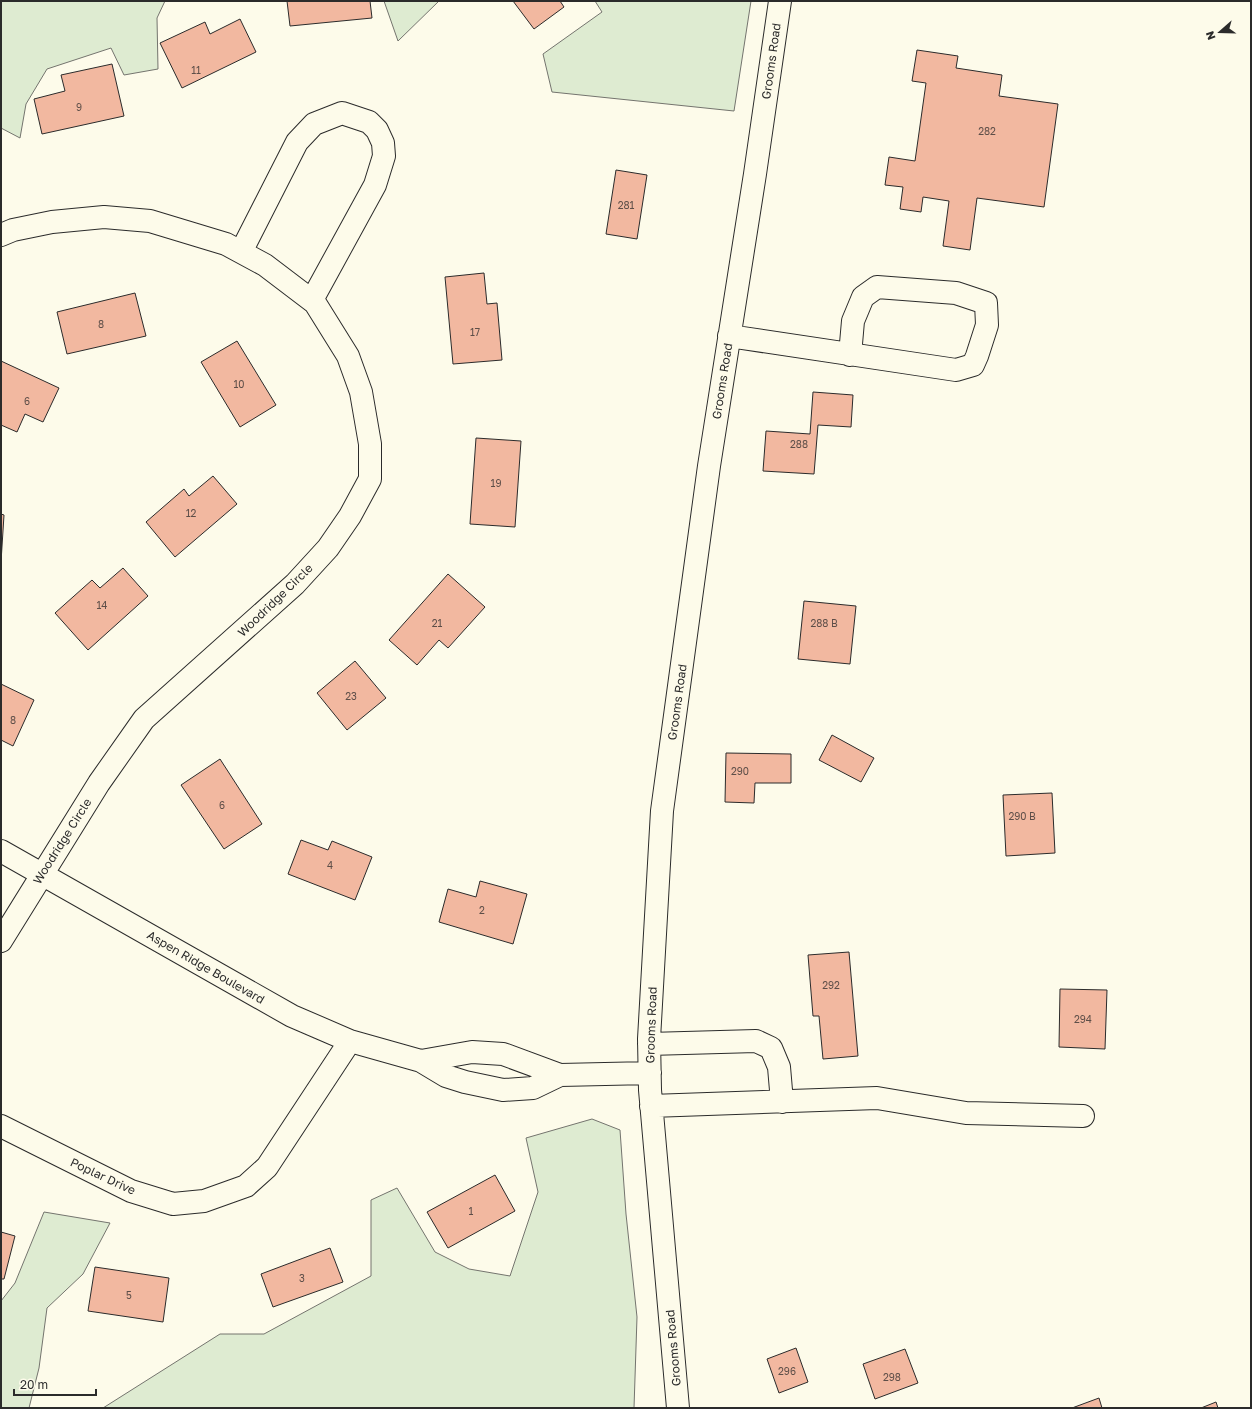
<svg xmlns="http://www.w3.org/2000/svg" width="1252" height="1409" font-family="'Golos Text',sans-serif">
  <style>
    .green { fill: #deebd1; stroke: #74746e }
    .building { fill: #f2b8a0; stroke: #2b2b2b }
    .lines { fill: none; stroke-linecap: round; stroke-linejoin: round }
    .minor-casing { stroke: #2b2b2b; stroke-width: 24 }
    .minor { stroke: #fdfbea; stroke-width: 22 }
    .labels { text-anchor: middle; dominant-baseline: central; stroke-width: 3; stroke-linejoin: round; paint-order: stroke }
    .number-label { font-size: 10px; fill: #5d4e48 }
    .street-label { font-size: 12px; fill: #2b2b2b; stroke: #fdfbea }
  </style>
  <rect width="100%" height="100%" fill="#fdfbea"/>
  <path class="green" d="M1,1H165L157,18L158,69L124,75L111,48L47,69L26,104L20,138L1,128Z
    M384,1H439L398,41Z
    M595,1H751L734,111L552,92L543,54L602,12Z
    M592,1119L620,1130L626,1214L637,1317L634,1408H103L220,1334H264L371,1276V1200L397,1188L435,1252L469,1269L510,1276L538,1192L526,1138Z
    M44,1212L110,1223L83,1274L47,1308L39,1368L29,1408H1V1301L15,1283Z"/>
  <path class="building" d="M287,1H370L372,18L290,26Z
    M513,1H560L564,7L534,29Z
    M240,19L256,52L182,88L160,43L205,22L210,34Z
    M917,50L958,56L956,68L1002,75L999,96L1058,104L1044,207L977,198L970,250L943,246L949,201L923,197L921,212L900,209L903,187L885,185L889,157L915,161L926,83L912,81Z
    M112,64L124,116L42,134L34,99L65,91L61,75Z
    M616,170L647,175L637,239L606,234Z
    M484,273L487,304L497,303L502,360L453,364L445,277Z
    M135,293L146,336L67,354L57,312Z
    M237,341L276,405L240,427L201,362Z
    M1,361L59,388L43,422L25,414L17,432L1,425Z
    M813,392L853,395L851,427L818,425L814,474L763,471L766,431L810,434Z
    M476,438L521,441L515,527L470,524Z
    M213,476L237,504L175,557L146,522L184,489L189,496Z
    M1,514L4,515L1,562Z
    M123,568L148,596L88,650L55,613L92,580L100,588Z
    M448,574L485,607L448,648L439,640L417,665L389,640Z
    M804,601L856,606L850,664L798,659Z
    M355,661L386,698L347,730L317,693Z
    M1,684L34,700L13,746L1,740Z
    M832,735L874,758L861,782L819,760Z
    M726,753L791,754V783H755L754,803L725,802Z
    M220,759L262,824L224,849L181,785Z
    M1052,793L1055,853L1006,856L1003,795Z
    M301,840L328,850L332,841L372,857L355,900L288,874Z
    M480,881L527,894L513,944L439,922L448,889L476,897Z
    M849,952L858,1056L823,1059L819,1016H813L808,955Z
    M1060,989L1107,990L1105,1049L1059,1047Z
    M495,1175L515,1211L448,1248L427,1212Z
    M1,1232L15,1236L4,1279H1Z
    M330,1248L343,1282L273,1307L261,1274Z
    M95,1267L169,1278L163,1322L88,1311Z
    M796,1348L808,1382L779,1393L767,1359Z
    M905,1349L918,1383L875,1399L863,1364Z
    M1099,1398L1102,1408H1072Z
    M1216,1402L1218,1408H1201Z"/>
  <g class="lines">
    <g class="minor-casing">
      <path id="minor" d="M1,235L13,230L52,222L104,217L150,221L226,244L265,265L315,303L348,356L361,392L370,444V479L350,516L328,548L295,584L144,719L99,783L1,941
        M241,252L297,142L314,124L342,113L369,122L377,130L383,143L384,156L375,185L312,300
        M729,336L956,370L973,365L977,356L987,325L986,303L956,293L877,287L863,297L853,321L850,355
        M1,851L292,1016L350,1041L421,1061L446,1076L465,1082L503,1090L533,1088L560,1075
        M649,1044L756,1041L771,1048L779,1067L782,1102
        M421,1061L472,1052L503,1054L560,1075L650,1073
        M651,1106L877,1098L966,1113L1083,1116
        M1,1126L131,1191L173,1204L204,1201L246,1186L267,1167L350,1041
        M678,1408L650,1090L649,1039L662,811L709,466L755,174L780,1"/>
    </g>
    <use href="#minor" class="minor"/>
  </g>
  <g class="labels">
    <g class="number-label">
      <text x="196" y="70">11</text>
      <text x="79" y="107">9</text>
      <text x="987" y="131">282</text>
      <text x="626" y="205">281</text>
      <text x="101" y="324">8</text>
      <text x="475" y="332">17</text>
      <text x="239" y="384">10</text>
      <text x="27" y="401">6</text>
      <text x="799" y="444">288</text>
      <text x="496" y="483">19</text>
      <text x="191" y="513">12</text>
      <text x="102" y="605">14</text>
      <text x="437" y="623">21</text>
      <text x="824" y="623">288 B</text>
      <text x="351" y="696">23</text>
      <text x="13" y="720">8</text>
      <text x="740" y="771">290</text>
      <text x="222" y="805">6</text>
      <text x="1022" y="816">290 B</text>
      <text x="330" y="865">4</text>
      <text x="482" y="910">2</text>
      <text x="831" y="985">292</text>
      <text x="1083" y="1019">294</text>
      <text x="471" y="1211">1</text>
      <text x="302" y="1278">3</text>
      <text x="129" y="1295">5</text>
      <text x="787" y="1371">296</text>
      <text x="892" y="1377">298</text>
    </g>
    <g class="street-label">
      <text transform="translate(771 61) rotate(-82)">Grooms Road</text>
      <text transform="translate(722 381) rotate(-81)">Grooms Road</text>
      <text transform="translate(275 600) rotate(-44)">Woodridge Circle</text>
      <text transform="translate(677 702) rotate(-82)">Grooms Road</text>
      <text transform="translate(62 841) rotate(-58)">Woodridge Circle</text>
      <text transform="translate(206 967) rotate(30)">Aspen Ridge Boulevard</text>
      <text transform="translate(651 1025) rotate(-88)">Grooms Road</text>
      <text transform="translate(103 1176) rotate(25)">Poplar Drive</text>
      <text transform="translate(673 1348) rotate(-95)">Grooms Road</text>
    </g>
  </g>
  <rect width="1252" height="1409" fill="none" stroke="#2b2b2b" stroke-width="4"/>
  <g transform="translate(1220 32) rotate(250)" stroke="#fdfbea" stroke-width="3" paint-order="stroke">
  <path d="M0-3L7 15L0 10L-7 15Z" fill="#2b2b2b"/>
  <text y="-6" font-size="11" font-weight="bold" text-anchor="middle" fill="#2b2b2b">N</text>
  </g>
  <path d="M14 1389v6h82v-6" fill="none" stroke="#2b2b2b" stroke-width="2"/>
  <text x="20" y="1389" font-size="12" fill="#2b2b2b" stroke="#fdfbea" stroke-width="3" paint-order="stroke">20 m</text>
</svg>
